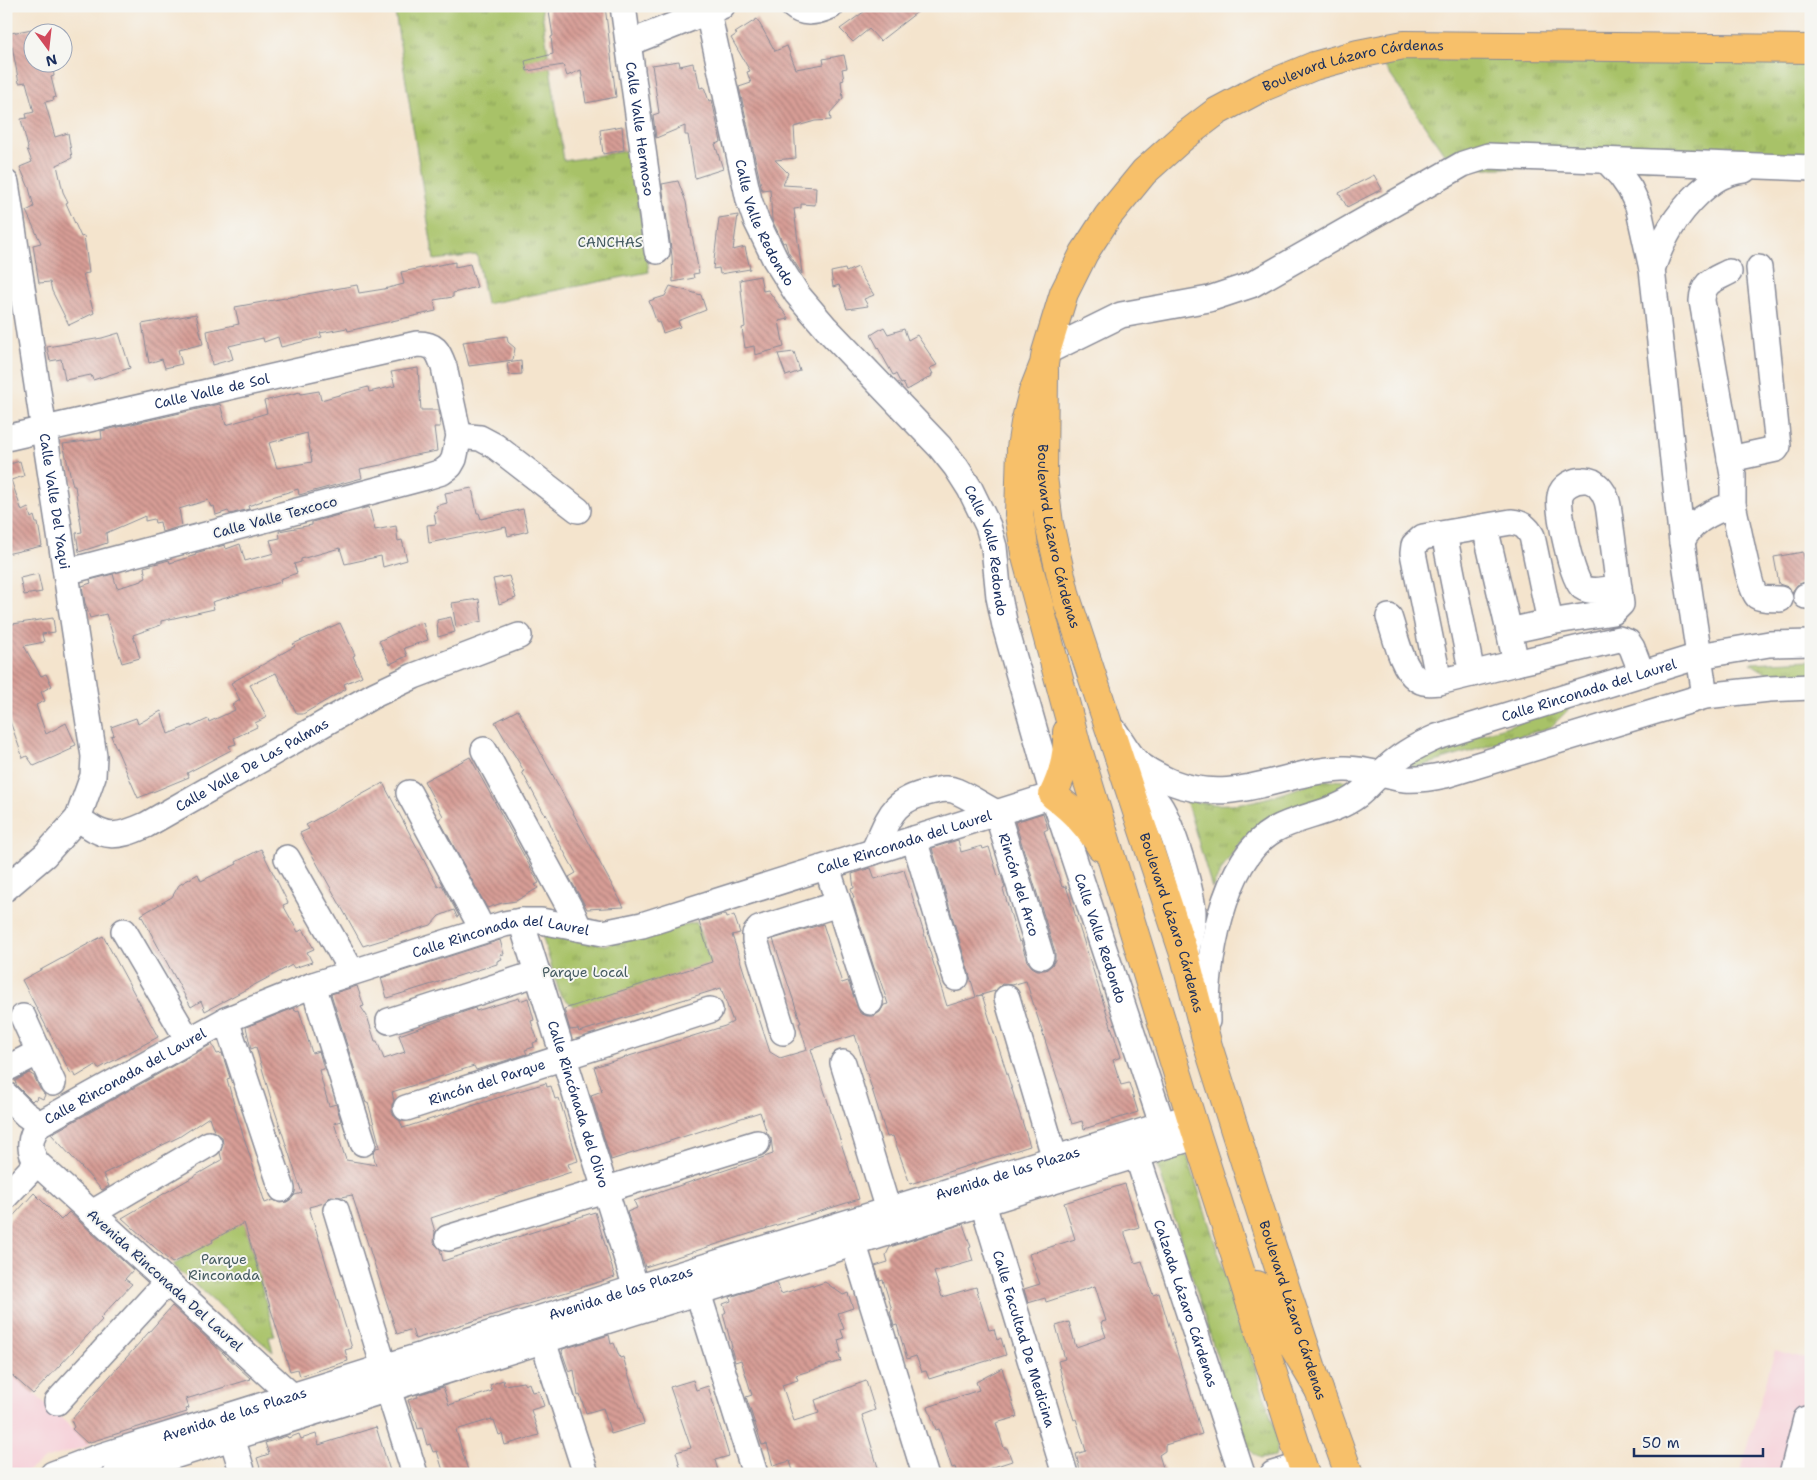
<svg xmlns="http://www.w3.org/2000/svg" width="1817" height="1480" font-family="'Shantell Sans',sans-serif">
  <style>
    .built { fill: #f6cfd8 }
    .grass { fill: url(#grass-tufts); stroke: #627862 }
    .building { fill: url(#building-back-hatch); fill-rule: evenodd }
    .lines { fill: none; stroke-linecap: round; stroke-linejoin: round }
    .minor-casing { stroke: #888a96; stroke-width: 28 }
    .major-casing { stroke: #888a96; stroke-width: 30 }
    .highway-casing { stroke: #888a96; stroke-width: 30 }
    .minor { stroke: #fff; stroke-width: 25 }
    .major { stroke: #f7c06b; stroke-width: 28 }
    .highway { stroke: #f7c06b; stroke-width: 28 }
    .labels { text-anchor: middle; dominant-baseline: central; stroke-width: 4; stroke-linejoin: round; paint-order: stroke }
    .street-label { font-size: 14px; fill: #1b2f5e; stroke: #f6f6f2 }
    .park-label { font-size: 14px; fill: #455b61; stroke: #f6f6f2 }
  </style>
  <defs>
    <pattern id="grass-tufts" width="24" height="20" patternUnits="userSpaceOnUse" patternTransform="scale(1.25)"><rect width="24" height="20" fill="#a8c267"/><path d="M3 7l-1-3M5 7V3M7 7l1-3M15 17l-1-3M17 17v-4M19 17l1-3" fill="none" stroke="#889e58"/></pattern>
    <pattern id="building-back-hatch" width="6" height="6" patternUnits="userSpaceOnUse" patternTransform="scale(1.25)"><rect width="6" height="6" fill="#d79d95"/><path d="M-1 5l2 2M0 0l6 6M5-1l2 2" fill="none" stroke="#ae807d"/></pattern>
  </defs>
  <rect width="100%" height="100%" fill="#f6f6f2"/>
  <filter id="ink" filterUnits="userSpaceOnUse"><feTurbulence type="fractalNoise" baseFrequency=".02" numOctaves="2"/><feDisplacementMap in="SourceGraphic" scale="10" xChannelSelector="R" yChannelSelector="G"/><feConvolveMatrix kernelMatrix="1 2 1 2 8 2 1 2 1" color-interpolation-filters="sRGB"/></filter>
  <filter id="wash" filterUnits="userSpaceOnUse"><feTurbulence type="fractalNoise" baseFrequency=".0096" numOctaves="4" result="noise"/><feDisplacementMap in="SourceGraphic" scale="20" xChannelSelector="R" yChannelSelector="G"/><feGaussianBlur stdDeviation="1.12" result="paint"/><feColorMatrix in="noise" values="0 0 0 0 0 0 0 0 0 0 0 0 0 0 0 0 0 1.4 0 .05"/><feComposite in="paint" operator="in"/></filter>
  <g filter="url(#wash)">
    <rect width="100%" height="100%" fill="#f4e4cd"/>
    <path class="built" d="M1775,1350L1811,1360V1474H1740Z
      M6,1368L91,1445L45,1459L23,1474H6Z"/>
    <path class="grass" d="M394,6H541L564,161L631,150L649,272L486,304L477,255L434,260Z
      M1811,50V168H1454L1376,54Z
      M1811,660V677C1787,677 1771,679 1751,663Z
      M1572,706L1551,727L1412,769L1408,757Z
      M1321,780L1350,781C1339,795 1326,797 1310,802C1258,818 1236,840 1212,888L1186,800C1239,812 1271,797 1321,780Z
      M696,922L711,964L575,1007L560,995L542,935L557,931L604,945Z
      M1180,1148L1188,1158L1279,1442L1275,1456L1260,1459L1244,1445L1155,1156Z
      M244,1221L275,1336L269,1337L273,1352L173,1265L182,1260L179,1252Z"/>
    <g id="blocks">
      <path class="building" d="M548,6H605L616,97L586,103L581,70L567,76L563,65L527,71L525,61L553,54L551,37L553,36Z
        M872,6H925L880,41L869,29L853,42L840,29Z
        M757,19L775,51L787,46L796,69L824,64L823,59L844,55L847,68L842,69L844,80L841,81L843,98L830,113L831,120L815,121L794,127L796,158L775,160L788,173L783,185L816,187L815,205L801,204V208L794,209L802,274L788,252L785,242L783,243L772,220L770,189L762,190L739,87L751,83L747,72L750,71L731,38L737,34L735,33Z
        M32,29V62H52L54,76L51,77L56,97L53,98L54,100L45,102L55,137L68,133L72,158L57,165L63,192L68,202L66,203L81,237L84,236L89,273L83,274L94,313L69,325L52,291L50,282L39,283L33,245L41,243L26,211L34,207L29,188L20,167L32,162L27,149L28,148L21,119L27,118L26,114L34,112L26,82L19,83L12,46L6,47V34Z
        M679,61L680,66L693,63L694,69H696L700,88L704,87L709,101L712,100L721,142L715,144L723,169L695,178L688,135H685V126L656,138L653,115L659,113L652,65Z
        M622,126L624,150L603,154L600,130Z
        M1374,175L1382,189L1347,207L1339,193Z
        M678,181L686,202L699,273L693,274L694,278L673,282L672,256L662,184Z
        M738,215L733,250L745,247L750,269L720,274L719,268L713,269L719,218Z
        M455,262V267L470,264L477,287L453,293V297L434,300L436,311L348,331L347,328L320,333L322,337L281,347L278,337L264,342L263,338L229,346L233,359L212,365L207,331L239,324L235,307L357,285L359,293L384,289L404,284L401,272Z
        M858,267L862,277L874,295L864,299L868,306L847,309L839,285L833,287L831,272L845,269L846,272Z
        M760,276L763,291L768,290L789,319L779,321L784,347L755,355L754,346L745,348L742,328L745,327L740,280Z
        M670,286L701,295L706,310L678,321L680,327L663,333L659,322L657,323L649,301L665,296Z
        M196,314L203,344L178,350L182,364L165,368L162,359L149,363L142,324Z
        M884,327L888,334L904,329L908,340L917,335L937,365L930,368L933,374H931L932,376L907,390L903,383L901,384L896,374L893,375L871,335Z
        M119,333L130,368L93,380L91,375L65,380L61,359L50,361L47,347L102,338Z
        M507,336L508,342L515,348L513,360L469,366L463,342Z
        M794,352L800,371L786,376L778,354Z
        M521,361L522,374L509,375L507,363Z
        M418,368L421,410H439L440,427H434L437,451L410,456L381,465L360,469L362,478L299,495L298,489L262,500V501L248,506L249,509L230,514L228,511L216,515L214,506L211,507L208,500L179,509L182,526L162,532L160,522L155,523L154,519L145,521V516L106,533L107,543L79,552L76,533L82,532L75,486H73L63,444L102,439L101,431L220,404L226,425L267,413L264,401L300,392L301,394L319,391L321,400L368,387L369,392L395,386L391,372ZM307,433L312,462L277,468L269,443Z
        M20,461L24,476L11,480L22,511L28,508L31,518L34,516L36,523H38L42,546L6,554V465Z
        M472,488L477,513H479L481,519L523,509L528,531L508,536L506,527L429,543L427,525L436,524L434,512L438,511L436,506L447,503L445,493Z
        M369,507L375,530L396,526L398,541L402,540L407,560L383,567L381,556L345,564L340,548L301,559V562L294,564L297,573L280,579L281,582L212,602L214,609L161,621V625L133,635L140,658L122,663L106,614L90,618L85,603L82,586L91,583L90,580L113,574L117,588L142,581V580L146,578L144,567L169,560L170,563L196,555L195,553L225,545L226,549L240,544L245,561L274,553L270,540L280,538L279,531L312,525V522Z
        M1803,552L1808,581L1797,585L1792,592L1788,587L1779,584L1774,557Z
        M38,574L42,592L24,595L20,578Z
        M509,576L516,598L499,604L493,579Z
        M479,599L482,621L456,627L452,603Z
        M451,617L455,632L438,637L437,620Z
        M53,618L55,632L42,634L44,642L24,646L41,676L46,674L52,686L41,692L45,701L36,705L46,734L66,723L76,745L71,747L72,749L34,766L27,756L23,758L6,710V625Z
        M340,623L355,655L353,656L362,676L344,684L346,689L303,714H297L276,673L250,685L267,717L255,723L257,727L234,738L236,744L229,746L231,750L187,773L189,777L138,798L111,736L114,735L111,727L136,718L138,724L161,711L168,734L191,725V727L208,719L209,722L235,710L232,705L240,700L231,683L295,646L293,644Z
        M423,623L428,640L404,648L407,656L390,664L379,641L409,627Z
        M518,710L595,854L624,907L587,909L569,877L576,873L557,839L546,814L545,815L522,772L524,771L495,722Z
        M470,757L539,883L535,885L538,888L516,901L502,903L487,908L439,819L443,816L424,781Z
        M383,783L438,887L442,885L459,916L457,917L454,910L439,916L431,925L363,946L300,833L309,829L306,825Z
        M1043,813L1048,829L1044,831L1057,871L1062,887L1066,886L1121,1057L1113,1060L1121,1085L1129,1083L1138,1112L1084,1129L1082,1121L1072,1124L1026,981L1012,985L1002,984L995,991L977,996L982,995L1030,1146L910,1184L893,1136L887,1137L855,1035L811,1049L859,1199L645,1267L627,1212L637,1208L634,1201L773,1154L771,1138L767,1133L760,1112L611,1160L591,1095L602,1091L594,1067L725,1026L733,1022L732,1019L721,988L579,1032L578,1029L570,1030L564,1009L712,962L699,922L726,914L727,918L734,915L740,933L732,935L770,1052L780,1058L807,1050L799,1023H801L773,939L823,924L842,983L848,981L860,1013L867,1016H874L880,1012L884,1005L888,1004L877,971H875L852,899L854,898L851,889L854,888L852,874L871,868L875,879L904,870L947,1006L976,997L932,848L958,840L961,852L982,846L983,849L989,847L998,876L1001,875L1005,888L1003,889L1019,942L1021,941L1027,961L1032,967L1037,970H1046L1052,965L1055,960V952L1015,822Z
        M261,849L288,903L283,905L298,932L303,929L314,949L307,952L312,962L294,968L292,965L205,1011L201,1001L191,1007L141,915L172,897L179,885L198,874L201,881L237,864L236,862Z
        M103,936L158,1037L98,1069L96,1065L76,1077L74,1072L71,1074L22,980Z
        M500,940L504,954L500,955L502,959L497,961V964L387,998L381,978Z
        M357,986L364,1006L361,1007L367,1016L375,1041H377L384,1059L405,1052L399,1035L475,1008L476,1011L519,998L520,1001L528,998L534,1020L531,1021L538,1041L533,1043L534,1047L525,1050L527,1054L476,1070L474,1066L392,1092L394,1101L392,1105V1112L396,1118L400,1121L403,1128L519,1091L546,1083L547,1087L551,1086L555,1099L559,1098L578,1161L568,1164L571,1172L431,1218L435,1232L434,1243L440,1249L443,1261L595,1212L615,1277L415,1339L412,1329L397,1334L352,1195L342,1197L331,1196L324,1203L309,1207L352,1348L345,1350L348,1361L300,1376L298,1369L290,1371L244,1223L212,1240L213,1242L172,1263L122,1218L222,1160L220,1153L223,1144L222,1137L214,1131L209,1117L179,1137L103,1174L109,1186L102,1190L51,1134L212,1044L217,1054L222,1053L230,1078L227,1079L238,1119L265,1203L273,1200L280,1203L287,1202L295,1195L302,1193L270,1096L256,1047L251,1049L246,1027L294,1008L295,1011L299,1010L312,1053L319,1051L324,1069L319,1070L324,1089L329,1106L336,1104L341,1121L334,1123L346,1160L376,1165L373,1153L376,1148L380,1147L368,1102L366,1103L357,1077L331,994Z
        M29,1073L34,1076L40,1089L45,1095L43,1099L37,1096L36,1100L34,1099L32,1101L17,1086L15,1081Z
        M1125,1184L1139,1227L1125,1231V1234L1135,1263L1142,1261L1153,1295L1159,1293L1202,1434L1165,1445V1451L1159,1455L1165,1474H1081L1076,1454L1086,1451L1076,1419L1074,1420L1064,1389H1065L1058,1361L1065,1359L1056,1326L1069,1322L1076,1347L1106,1337L1101,1322L1106,1321L1095,1286L1046,1302L1045,1298L1028,1303L1024,1289L1040,1284L1029,1254L1075,1239L1064,1203Z
        M34,1193L61,1220L69,1212L133,1270L125,1279L132,1284L100,1318L102,1320L33,1394L6,1370V1224Z
        M963,1224L971,1247L969,1248L973,1261L934,1272L942,1297L976,1287L989,1330L994,1329L997,1340L1001,1338L1006,1355L929,1379L926,1371L922,1372L916,1356L907,1359L897,1325L894,1326L890,1311L892,1310L883,1280L880,1281L875,1266L888,1262L886,1255L890,1247Z
        M777,1282L781,1294L813,1284V1286L825,1282L843,1295L848,1293L853,1308L838,1313L844,1329L841,1330L844,1338L838,1340L841,1352L838,1353L841,1361L796,1375L798,1380L782,1385L794,1421L819,1413L815,1400L866,1381L875,1410L862,1415L880,1474H794L790,1461L773,1466L767,1444L762,1445L746,1397L752,1395L741,1360L735,1362L731,1348L732,1347L723,1314L726,1312L723,1304L731,1301L730,1297Z
        M172,1306L251,1379L186,1399L189,1408L186,1409L187,1412L87,1443L72,1429L74,1427L71,1420Z
        M609,1335L611,1344L614,1343L620,1358L623,1357L644,1424L611,1434L603,1408L586,1413L580,1395L578,1396L574,1370L569,1372L562,1352L563,1349Z
        M1002,1368L1017,1417L996,1423L1004,1448H1007L1012,1461L972,1474H957L955,1467L952,1468L939,1429L936,1430L928,1407L979,1390L976,1382Z
        M503,1380L504,1385L523,1382L525,1385L529,1383L532,1392L539,1391L544,1406L531,1410L539,1435L505,1445L502,1434L499,1435L494,1420L492,1421V1419L456,1430L469,1474H444L437,1451L433,1452L430,1444L427,1445L422,1428L418,1429L416,1421H415L408,1400L418,1397L417,1395L443,1387L449,1405L492,1391L490,1385Z
        M693,1380L696,1390L708,1386L729,1456L715,1460L719,1474H682L676,1452L691,1448L670,1387Z
        M376,1427L391,1474H262L257,1458L269,1454L265,1443L287,1436L288,1438L299,1434L301,1439L316,1434L319,1445Z"/>
    </g>
  </g>
  <g filter="url(#ink)">
    <use href="#blocks" fill-opacity="0" stroke="#888a96" stroke-width="1"/>
    <g class="lines">
      <g class="minor-casing">
        <g id="minor">
          <path id="s1" d="M623,6L657,251"/>
          <path d="M793,6C804,16 818,12 831,6"/>
          <path id="s2" d="M708,12L749,200L756,220L775,259L797,294L826,328L940,447L956,467L970,489L988,526L994,547L999,597L1005,626L1053,795L1169,1145"/>
          <path d="M629,43L722,6"/>
          <path d="M1606,160L1621,176L1630,189L1638,206L1652,269L1682,542L1705,696"/>
          <path id="s3" d="M6,183L94,756L93,776L78,818L45,855L6,888"/>
          <path d="M1652,269C1663,238 1675,216 1699,193C1707,186 1715,178 1725,175C1731,172 1738,171 1744,170"/>
          <path d="M1046,352L1121,315L1209,299L1251,285L1463,164L1488,156L1811,168"/>
          <path d="M459,436L480,438L495,446L578,510"/>
          <path id="s4" d="M6,438L417,344C435,344 438,350 444,367L459,436L454,459L450,466L442,472L426,477L66,572"/>
          <path d="M1730,459L1776,449L1778,446L1759,268"/>
          <path d="M1733,505C1737,520 1749,589 1757,596C1763,600 1774,598 1780,599"/>
          <path d="M1485,527L1509,631"/>
          <path d="M1444,534L1472,674"/>
          <path d="M1682,542C1690,522 1713,511 1733,505V475L1702,301C1703,281 1714,280 1729,272"/>
          <path d="M1619,587C1608,589 1592,594 1582,587C1572,580 1557,509 1560,496C1562,486 1574,480 1584,480C1595,479 1604,491 1607,501C1610,512 1610,524 1612,535C1615,558 1618,581 1621,604L1613,612L1550,622L1509,631L1516,663L1619,639L1628,642L1632,648L1642,674"/>
          <path d="M1806,596L1811,595"/>
          <path d="M1389,617C1395,634 1401,667 1416,678C1423,684 1431,683 1439,682L1516,663"/>
          <path d="M1439,682L1413,553L1414,545L1423,537L1511,522C1522,523 1527,527 1532,536L1550,622"/>
          <path d="M1113,729C1121,739 1128,754 1138,763C1147,771 1160,777 1171,782C1236,807 1280,771 1343,769C1364,768 1384,776 1404,779C1418,780 1431,778 1445,775L1705,696L1769,689L1811,687"/>
          <path d="M484,750L572,912L579,928"/>
          <path d="M1127,784C1138,789 1150,793 1157,802C1170,816 1194,896 1193,915C1193,929 1188,944 1185,957"/>
          <path d="M409,793L477,919L482,930"/>
          <path id="s5" d="M78,818C105,839 115,839 146,825L374,695L414,676L519,636"/>
          <path d="M914,839L956,978"/>
          <path id="s6" d="M873,852C889,819 890,800 930,792C939,790 947,787 956,791C970,797 983,806 997,813L1041,956"/>
          <path d="M287,858L352,972"/>
          <path d="M827,867L870,1002"/>
          <path id="s7" d="M521,921L636,1288"/>
          <path d="M124,931L188,1040"/>
          <path d="M313,985L363,1143"/>
          <path d="M1007,998L1055,1159"/>
          <path d="M23,1017L53,1083"/>
          <path d="M226,1020L282,1189"/>
          <path d="M389,1021L538,973"/>
          <path id="s8" d="M1207,1021C1205,966 1222,860 1274,830C1301,815 1333,814 1358,795C1366,789 1372,781 1380,774C1398,756 1414,747 1437,737L1699,656L1769,644L1811,643"/>
          <path d="M783,1032L755,940V934L759,929L838,904"/>
          <path d="M843,1063L888,1210"/>
          <path d="M6,1069L39,1052"/>
          <path d="M6,1095L25,1114L39,1124"/>
          <path id="s9" d="M406,1108L710,1010"/>
          <path id="s10" d="M1132,1140L1242,1474"/>
          <path d="M6,1196L37,1163"/>
          <path id="s11" d="M983,1204L1065,1474"/>
          <path d="M336,1210L384,1367"/>
          <path d="M92,1213L209,1144"/>
          <path d="M448,1238L757,1143"/>
          <path d="M854,1245L925,1474"/>
          <path d="M698,1293L755,1474"/>
          <path d="M543,1341L586,1474"/>
          <path d="M388,1389L415,1474"/>
          <path id="s12" d="M292,1396L37,1163C28,1149 29,1138 39,1124L226,1020L313,985L504,924L521,921H541L603,933L642,925L1053,795"/>
          <path d="M57,1402L167,1282"/>
          <path d="M232,1438L243,1474"/>
          <path id="s13" d="M53,1474L98,1457L636,1288L1179,1120"/>
          <path d="M116,1474L1185,1140"/>
          <path d="M1273,1474L1303,1465"/>
          <path d="M1792,1474L1806,1419"/>
        </g>
      </g>
      <g class="major-casing">
        <g id="major">
          <path id="s14" d="M1044,370L1043,477L1049,524L1066,597L1185,957L1208,1046L1265,1225L1319,1390L1349,1474"/>
        </g>
      </g>
      <g class="highway-casing">
        <g id="highway">
          <path d="M1067,732C1068,756 1063,774 1053,795C1073,810 1089,826 1101,847"/>
          <path d="M1257,1285L1319,1390"/>
          <path id="s15" d="M1305,1474L1191,1117L1076,743L1025,553L1019,514L1021,448L1025,423L1033,392L1044,364L1046,352L1064,293L1084,253L1108,216L1144,172L1183,137L1216,112L1261,88L1314,66L1358,54L1404,45L1811,49"/>
        </g>
      </g>
      <use href="#minor" class="minor"/>
      <use href="#major" class="major"/>
      <use href="#highway" class="highway"/>
    </g>
  </g>
  <g class="labels">
    <g class="street-label">
      <text stroke="none"><textPath href="#s15" startOffset="1616">Boulevard Lázaro Cárdenas</textPath></text>
      <text stroke="none"><textPath href="#s1" startOffset="124">Calle Valle Hermoso</textPath></text>
      <text stroke="none"><textPath href="#s2" startOffset="219">Calle Valle Redondo</textPath></text>
      <text stroke="none"><textPath href="#s4" startOffset="211">Calle Valle de Sol</textPath></text>
      <text stroke="none"><textPath href="#s3" startOffset="322">Calle Valle Del Yaqui</textPath></text>
      <text transform="translate(275 517) rotate(-15)">Calle Valle Texcoco</text>
      <text stroke="none"><textPath href="#s14" startOffset="168">Boulevard Lázaro Cárdenas</textPath></text>
      <text stroke="none"><textPath href="#s2" startOffset="624">Calle Valle Redondo</textPath></text>
      <text stroke="none"><textPath href="#s8" startOffset="559">Calle Rinconada del Laurel</textPath></text>
      <text stroke="none"><textPath href="#s5" startOffset="196">Calle Valle De Las Palmas</textPath></text>
      <text stroke="none"><textPath href="#s12" startOffset="1311">Calle Rinconada del Laurel</textPath></text>
      <text stroke="none"><textPath href="#s6" startOffset="236">Rincón del Arco</textPath></text>
      <text stroke="none"><textPath href="#s14" startOffset="572">Boulevard Lázaro Cárdenas</textPath></text>
      <text stroke="none"><textPath href="#s2" startOffset="1029">Calle Valle Redondo</textPath></text>
      <text stroke="none"><textPath href="#s12" startOffset="891">Calle Rinconada del Laurel</textPath></text>
      <text stroke="none"><textPath href="#s12" startOffset="486">Calle Rinconada del Laurel</textPath></text>
      <text stroke="none"><textPath href="#s9" startOffset="85">Rincón del Parque</textPath></text>
      <text stroke="none"><textPath href="#s7" startOffset="192">Calle Rincónada del Olivo</textPath></text>
      <text stroke="none"><textPath href="#s13" startOffset="1001">Avenida de las Plazas</textPath></text>
      <text transform="translate(165 1280) rotate(42)">Avenida Rinconada Del Laurel</text>
      <text stroke="none"><textPath href="#s13" startOffset="596">Avenida de las Plazas</textPath></text>
      <text stroke="none"><textPath href="#s10" startOffset="172">Calzada Lázaro Cárdenas</textPath></text>
      <text stroke="none"><textPath href="#s14" startOffset="978">Boulevard Lázaro Cárdenas</textPath></text>
      <text stroke="none"><textPath href="#s11" startOffset="141">Calle Facultad De Medicina</textPath></text>
      <text stroke="none"><textPath href="#s13" startOffset="191">Avenida de las Plazas</textPath></text>
    </g>
    <g class="park-label">
      <text x="610" y="242">CANCHAS</text>
      <text x="585" y="972">Parque Local</text>
      <text x="224" y="1259">Parque<tspan x="224" dy="16">Rinconada</tspan></text>
    </g>
  </g>
  <rect width="1817" height="1480" fill="none" stroke="#f6f6f2" stroke-width="25"/>
  <g transform="translate(48 48) rotate(165)"><circle r="24" fill="#f6f6f2" stroke="#9ea6b7"/>
  <path d="M0-4L9 19L0 12L-9 19Z" fill="#d1495b"/>
  <text y="-8" font-size="14" font-weight="bold" text-anchor="middle" fill="#1b2f5e">N</text>
  </g>
  <path d="M1634 1448v8h129v-8" fill="none" stroke="#1b2f5e" stroke-width="2.5"/>
  <text x="1642" y="1448" font-size="15" fill="#1b2f5e" stroke="#f6f6f2" stroke-width="4" paint-order="stroke">50 m</text>
</svg>
